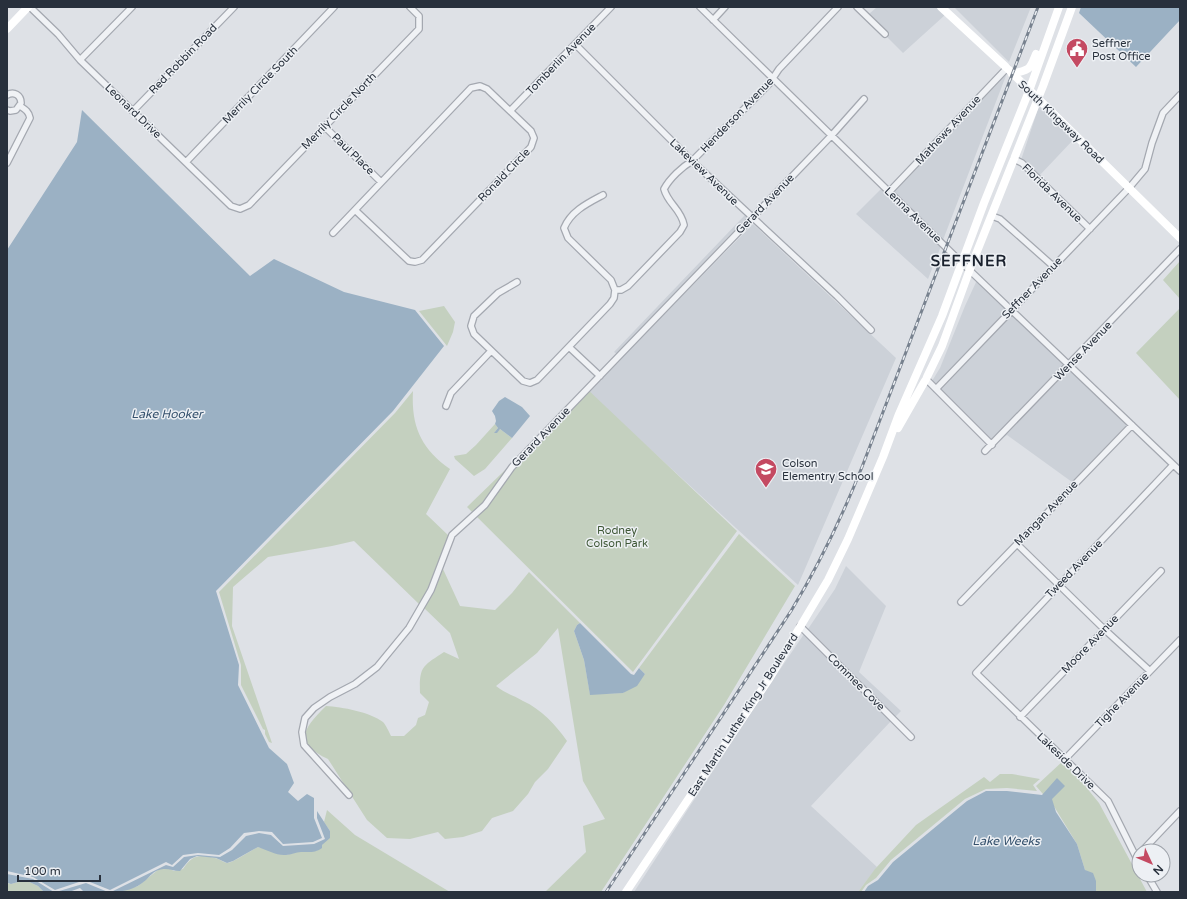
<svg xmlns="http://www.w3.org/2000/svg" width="1187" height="899" font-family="'Varela Round',sans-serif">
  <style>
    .built { fill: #ccd1d8 }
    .green { fill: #c4d0bf }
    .water { fill: #9bb1c4 }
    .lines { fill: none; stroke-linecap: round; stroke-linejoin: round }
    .street-casing { stroke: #a4a8b0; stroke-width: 8 }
    .street { stroke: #f0f2f5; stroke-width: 5.5 }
    .secondary { stroke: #fff; stroke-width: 8 }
    .rail-casing { stroke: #78828f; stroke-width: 3 }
    .rail { stroke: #edf0f4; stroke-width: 1.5; stroke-dasharray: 4.5; stroke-linecap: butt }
    .labels { text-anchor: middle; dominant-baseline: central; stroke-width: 3; stroke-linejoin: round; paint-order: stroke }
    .poi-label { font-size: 11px; fill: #28303c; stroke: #edf0f4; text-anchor: start }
    .street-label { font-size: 11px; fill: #28303c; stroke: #edf0f4 }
    .park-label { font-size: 11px; fill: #3e5736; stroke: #edf0f4 }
    .water-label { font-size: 12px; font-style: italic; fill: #35516d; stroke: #edf0f4 }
    .district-label { font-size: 15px; font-weight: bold; letter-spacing: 1px; fill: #1a212d; stroke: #edf0f4 }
  </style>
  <rect width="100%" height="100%" fill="#dee1e6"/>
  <path class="built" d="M877,7H937L945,15L903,53L887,37L890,34L869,14Z
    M954,7H1031L1009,62Z
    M1007,73L943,240L894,192Z
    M1039,106L1074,139L1039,176L1021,160Z
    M882,188L941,246L928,279L856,214Z
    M745,215L747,217L617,354L614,352Z
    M753,224L896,358L798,585L588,392Z
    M977,280L1007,309L935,385L932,381L940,368L965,306Z
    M1011,314L1065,365L991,441L940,389Z
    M1070,369L1127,425L1072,482L1007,435L1001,439Z
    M846,566L886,606L859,672L901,711L895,717L808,629L835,589Z
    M804,634L891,721L811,806L877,867L858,892H634L752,711Z"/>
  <path class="green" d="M1180,261V299L1163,280Z
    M444,306L455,322L453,332L447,346L419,311Z
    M1180,308V400L1136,353Z
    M585,387L737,531L633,672L467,507L532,444Z
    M413,391C411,426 421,449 450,469L426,514L449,536L428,589L419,604L354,541L332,546L268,557L233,587L232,626L272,743L269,742L265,734V730L263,729L241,685V665L219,592L395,413Z
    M495,424L498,428L494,433L500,429L512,438L485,469L474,476L455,459L454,456L466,454L476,445Z
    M739,534L795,586L724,705L601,892H545L586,852L583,826L605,819L583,781L558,628L537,653L496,686C506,694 513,695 523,701C541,709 556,725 567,741L548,769L535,782L528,794L513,811L492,818L482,831L463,837L445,839L438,832L410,839L387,838L367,820L328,759C292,742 304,728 326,706C342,707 370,712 383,722C386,725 389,732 391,736H404L416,725L418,718L425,715L429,702L420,693C419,666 423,666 444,652L459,659L450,633L424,608L434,592L443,569L460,606L495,610L512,593L529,572L580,623L577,625L574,631L584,660L590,694L623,693L645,674L639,668Z
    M1064,760L1099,803L1147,892H1096L1085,870L1077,844L1055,808L1036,786Z
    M1000,774H1012L1040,779L1033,785L1037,791L1007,788L986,789L965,799L891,860L876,878L866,885L861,892H858L875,869L916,825L984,777L990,782Z
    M327,810L355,835L450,892H117L138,886L159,869L168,868L174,871L183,869C192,855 199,854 215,858C219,859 223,862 227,863C233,863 252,850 258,847L286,855L322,845L330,831L324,822Z
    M25,880L38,886L44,892H7V883L11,884Z"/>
  <path class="water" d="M1081,7H1180V20L1136,67L1079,13Z
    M82,110L250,276L274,259L344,292L415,310L444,346L393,411L216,591L239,665L238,685L269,748L287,764L294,783L288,792L298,801L307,794L314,798V818L322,838L313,842L283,844L272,832L259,831L244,833L230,848L219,855L198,853L183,855L172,865L166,862L110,890L85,880L55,890L33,877L7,871V250L77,142Z
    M505,397L522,407L530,416L512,438L500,429L497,433H494L498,428L495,424L496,421L495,416L492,411L499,401Z
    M580,623L631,674L634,675L639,668L645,674L637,686L623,693L590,695L584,660L574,631L577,625Z
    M1057,778L1065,786L1052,799L1056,812L1077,844L1085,870L1093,873L1096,881V892H864L868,886L878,880L893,862L967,801L986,791H1007L1042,795Z
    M317,811L330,831V838L322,845V848C315,853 310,852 301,852C296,852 291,855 286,855C277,856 267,850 258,847L233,861L227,863L216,858L197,856L190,859L180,871C172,871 167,867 159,870C154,871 150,876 146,880C136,889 124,892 111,892L166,865L173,867L184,857L198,855L220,857L232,850L246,836L259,833L271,835L283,846L314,844L325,839L317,818Z
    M7,874L33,879L54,892H44L38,886L25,880L11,884L8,883Z
    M86,883L108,892H84L80,888L69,892H56Z"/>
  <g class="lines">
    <g class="street-casing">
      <path id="street" d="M30,7L58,34L80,60L231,206L240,209L249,205L419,29V16L410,7
        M700,7L962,263L1180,471
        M857,7L885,34
        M713,20L725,7
        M575,44L692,161L837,296L871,330
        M80,60L132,7
        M7,95C14,91 21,95 21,103L16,110L10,111L7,110
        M133,111L234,7
        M510,111L611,7
        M325,127L381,182
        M1014,159L1022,163L1090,229
        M186,162L334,7
        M7,163L30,118C29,112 26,110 20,106
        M890,191L1007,68
        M992,216L1000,219L1053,266
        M333,233L471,88L480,86L487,89L531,131L534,138L531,147L422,260L415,262L409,261L355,210
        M517,282L498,293L474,316L471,326L474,334L523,381L530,383L537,380L610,304L614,298L615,290L611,280L568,238L564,228C571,211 588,203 603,195
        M615,290H621L628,286L680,232L684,225C681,209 668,204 664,189C670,178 682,167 692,161L769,84L779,69L838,7
        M569,347L600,376
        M926,379L992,445
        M936,389L1129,188L1145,169L1152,143L1163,113L1180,95
        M446,406L451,393L491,351
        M985,451L1180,249
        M1017,544L1104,629L1150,671
        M961,602L1132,425
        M800,626L911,737
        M1020,717L1161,571
        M1064,760L1180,640
        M349,795L304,745L302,732L305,718L314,708L330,697L355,684L377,667L409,628L431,590L452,535L485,505L512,467L832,135L864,99
        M1142,851L1180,811
        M1139,863L1108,801L976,673L1173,465
        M1147,875L1157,892"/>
    </g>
    <use href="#street" class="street"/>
    <path class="secondary" d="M941,7L1007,68L1180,238
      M7,29L28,7
      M1012,74C1029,69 1029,72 1036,54
      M898,428L926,379L942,346L970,269L1043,86L1072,7
      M626,892L769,679L828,580L848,539L883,457L899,414L942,316L984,203L1029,91L1059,7"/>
    <g class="rail-casing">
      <path id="rail" d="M606,892L791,611C819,565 842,517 862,467L1038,7"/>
    </g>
    <use href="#rail" class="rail"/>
  </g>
  <defs>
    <g id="civic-pin" transform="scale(1.15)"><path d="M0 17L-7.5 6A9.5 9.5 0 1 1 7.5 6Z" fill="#c44a62" stroke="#edf0f4"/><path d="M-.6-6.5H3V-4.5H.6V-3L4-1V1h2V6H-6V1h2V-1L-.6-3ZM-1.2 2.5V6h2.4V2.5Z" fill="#fff"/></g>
    <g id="school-pin" transform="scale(1.15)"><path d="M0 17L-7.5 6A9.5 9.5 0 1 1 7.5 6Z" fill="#c44a62" stroke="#edf0f4"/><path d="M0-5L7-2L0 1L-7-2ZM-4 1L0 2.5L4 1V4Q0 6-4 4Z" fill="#fff"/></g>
  </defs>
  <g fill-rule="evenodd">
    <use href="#civic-pin" x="1077" y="49"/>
    <use href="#school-pin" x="766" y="469"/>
  </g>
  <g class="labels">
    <g class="poi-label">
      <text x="1092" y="43">Seffner<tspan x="1092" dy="13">Post Office</tspan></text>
      <text x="782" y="463">Colson<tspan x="782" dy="13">Elementry School</tspan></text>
    </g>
    <g class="street-label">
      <text transform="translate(183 59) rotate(-46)">Red Robbin Road</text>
      <text transform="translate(561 59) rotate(-46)">Tomberlin Avenue</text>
      <text transform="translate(260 85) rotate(-46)">Merrily Circle South</text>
      <text transform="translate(133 111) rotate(44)">Leonard Drive</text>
      <text transform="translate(339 111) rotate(-46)">Merrily Circle North</text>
      <text transform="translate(737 115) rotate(-46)">Henderson Avenue</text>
      <text transform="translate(1061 122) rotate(44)">South Kingsway Road</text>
      <text transform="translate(948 130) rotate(-47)">Mathews Avenue</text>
      <text transform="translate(353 154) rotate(44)">Paul Place</text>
      <text transform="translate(704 172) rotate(44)">Lakeview Avenue</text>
      <text transform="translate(504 175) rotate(-46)">Ronald Circle</text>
      <text transform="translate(1052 193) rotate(44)">Florida Avenue</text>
      <text transform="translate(765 204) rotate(-46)">Gerard Avenue</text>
      <text transform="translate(913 215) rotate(44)">Lenna Avenue</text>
      <text transform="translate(1032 288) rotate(-46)">Seffner Avenue</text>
      <text transform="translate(1083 351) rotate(-46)">Wense Avenue</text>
      <text transform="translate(541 437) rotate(-46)">Gerard Avenue</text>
      <text transform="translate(1046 513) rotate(-46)">Mangan Avenue</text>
      <text transform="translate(1074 569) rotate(-46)">Tweed Avenue</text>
      <text transform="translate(1090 644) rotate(-46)">Moore Avenue</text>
      <text transform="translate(856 682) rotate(45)">Commee Cove</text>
      <text transform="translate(1122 700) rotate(-46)">Tighe Avenue</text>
      <text transform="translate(743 715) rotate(-57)">East Martin Luther King Jr Boulevard</text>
      <text transform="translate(1066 761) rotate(44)">Lakeside Drive</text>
    </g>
    <g class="park-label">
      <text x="617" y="530">Rodney<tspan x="617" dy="13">Colson Park</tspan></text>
    </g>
    <g class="water-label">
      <text x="167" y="414">Lake Hooker</text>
      <text x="1006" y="841">Lake Weeks</text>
    </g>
    <g class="district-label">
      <text x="969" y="261">SEFFNER</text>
    </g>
  </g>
  <rect width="1187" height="899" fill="none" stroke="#28303c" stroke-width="16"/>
  <g transform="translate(1151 863) rotate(134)"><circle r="19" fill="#edf0f4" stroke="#9ea3aa"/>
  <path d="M0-3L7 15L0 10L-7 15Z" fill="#c44a62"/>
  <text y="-6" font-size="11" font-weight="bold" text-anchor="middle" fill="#28303c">N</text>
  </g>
  <path d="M18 875v6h82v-6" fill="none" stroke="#28303c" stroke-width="2"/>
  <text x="24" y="875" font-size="12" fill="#28303c" stroke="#edf0f4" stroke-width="3" paint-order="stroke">100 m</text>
</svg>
